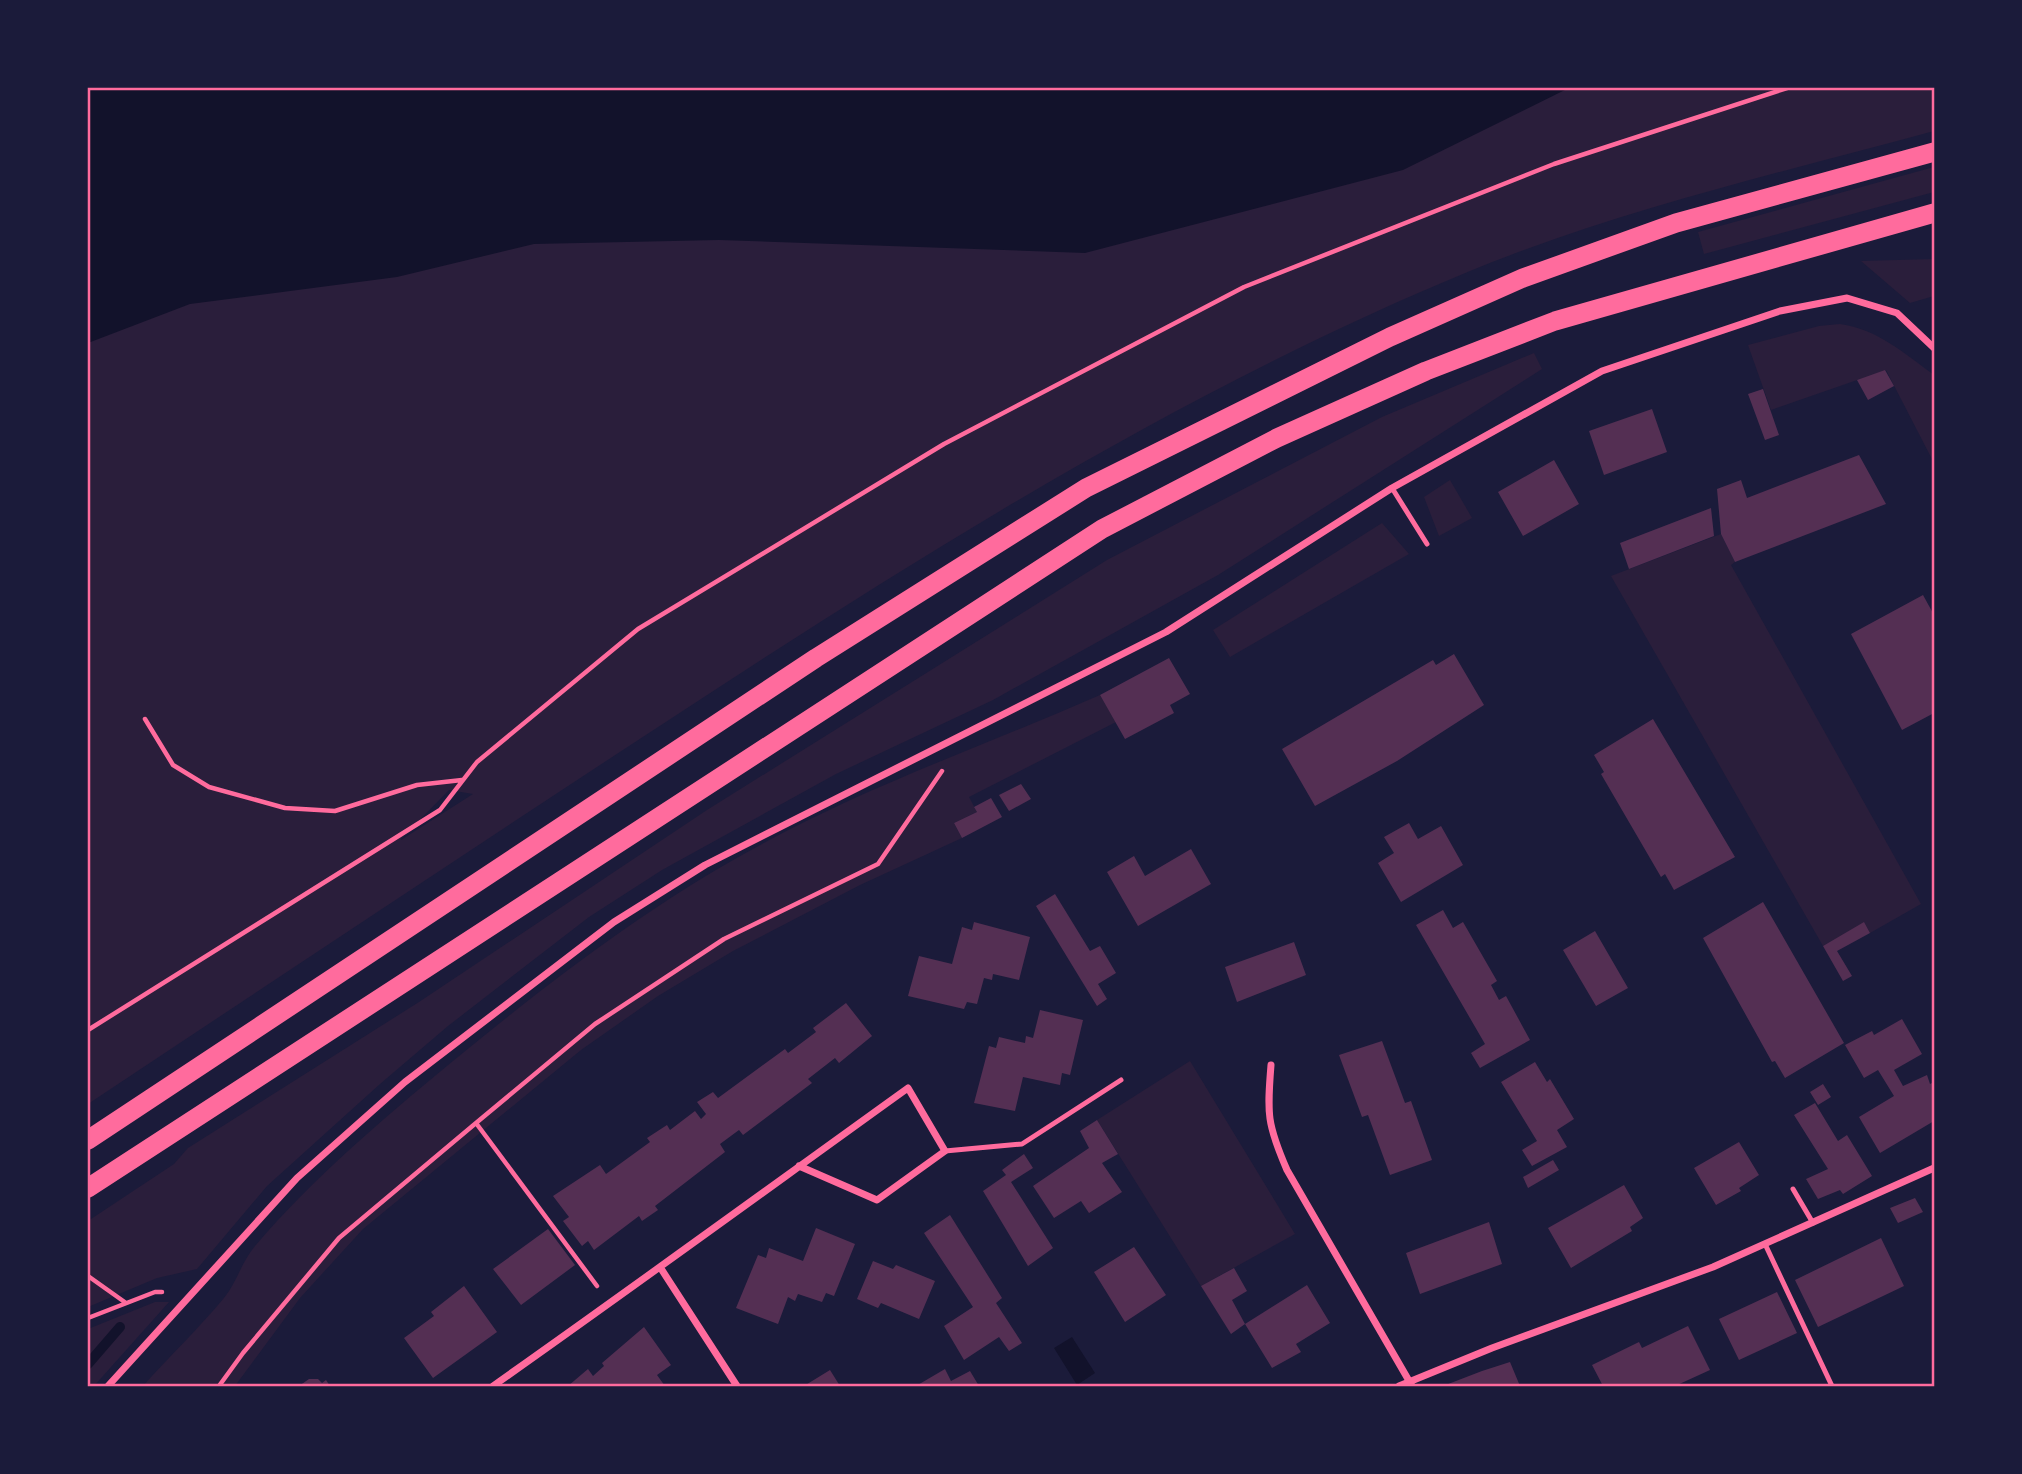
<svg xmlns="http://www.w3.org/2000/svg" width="2022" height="1474" font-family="'Exo 2',sans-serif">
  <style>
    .green { fill: #2a1e3b; fill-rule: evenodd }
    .water { fill: #12122b }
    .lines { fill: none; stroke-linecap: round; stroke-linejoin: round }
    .stream { stroke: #12122b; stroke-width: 10 }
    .building { fill: #542f53 }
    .path { stroke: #ff6b9d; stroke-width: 4.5 }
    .service { stroke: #ff6b9d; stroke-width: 5 }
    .minor { stroke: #ff6b9d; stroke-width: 7 }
    .trunk { stroke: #ff6b9d; stroke-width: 19 }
    .neatline { fill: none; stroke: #ff6b9d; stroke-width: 2.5 }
  </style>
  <rect width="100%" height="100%" fill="#1b1b3a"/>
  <path class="green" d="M88,88H1934V131C1779,173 1619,210 1470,271C1189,387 931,548 678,714C480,843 284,974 88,1104ZM449,790L473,794L401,840V839Z
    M1934,167V192L1704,254L1698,232Z
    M1934,259V296L1910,303L1861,261Z
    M1840,324C1877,329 1904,353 1934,375V463L1886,370L1771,410L1748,345L1819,326Z
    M1534,353L1542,369L1218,575L993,700L836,774L662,870L589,917L448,1026L380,1084L267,1186L197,1269L157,1278L88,1307V1221L174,1164L188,1148L419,1002L707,810L1107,560L1382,417Z
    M1450,480L1472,518L1439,536L1424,497Z
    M1382,523L1409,554L1230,657L1213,630Z
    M1721,534L1735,562L1731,565L1921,904L1870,933L1864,923L1823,946L1611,576Z
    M1100,695L1116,722L969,797L977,812L954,823L962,838L860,885L733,951L658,996L581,1050L363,1229L300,1298L235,1386H143C169,1357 199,1328 224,1298C237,1282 242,1261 255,1246C314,1177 384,1118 453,1061C548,983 645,908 753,849C864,787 984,746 1100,695Z
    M1190,1061L1295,1234L1201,1286L1097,1120Z
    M155,1302H169L94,1386H88V1329Z"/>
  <path class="water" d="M88,88H1569L1403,170L1085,253L719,240L534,244L397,277L190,304L88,343Z
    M1072,1337L1095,1373L1077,1385L1054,1348Z"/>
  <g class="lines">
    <path class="stream" d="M88,1364L120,1327"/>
  </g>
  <path class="building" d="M1885,370L1894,386L1868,400L1857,380Z
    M1763,389L1779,435L1765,440L1748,394Z
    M1652,409L1667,452L1604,475L1589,431Z
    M1859,455L1886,504L1735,562L1721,534L1717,489L1741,480L1747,498Z
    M1554,460L1579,504L1523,536L1498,492Z
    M1711,508L1714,536L1629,569L1620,543Z
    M1923,595L1934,615V713L1902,730L1851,634Z
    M1454,654L1484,705L1397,761L1315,806L1282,749L1433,660L1436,665Z
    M1169,658L1190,694L1170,705L1174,713L1125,739L1100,695Z
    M1653,719L1735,857L1674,890L1665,874L1661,877L1601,774L1604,772L1594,755Z
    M1021,784L1031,799L1009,811L999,795Z
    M991,798L1002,817L962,838L954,823L977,812L974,807Z
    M1409,823L1418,839L1441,826L1463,865L1401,902L1378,863L1394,853L1384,837Z
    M1191,849L1211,884L1138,926L1107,872L1134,856L1145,876Z
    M1055,894L1090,951L1100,946L1116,973L1098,984L1107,999L1097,1006L1036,906Z
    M1763,902L1844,1043L1785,1078L1775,1061L1772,1062L1703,938Z
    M1443,910L1453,928L1463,922L1497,981L1491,985L1499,1000L1506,996L1530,1040L1480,1068L1471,1053L1485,1044L1416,925Z
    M974,922L1030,937L1019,980L993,974L992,980L984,978L977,1004L967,1002L964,1009L908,996L919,956L952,964L962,927L972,930Z
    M1864,922L1870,933L1837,951L1852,976L1843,981L1823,946Z
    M1595,931L1628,988L1596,1006L1563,950Z
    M1294,942L1306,975L1237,1002L1225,967Z
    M846,1003L872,1036L839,1063L835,1058L808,1079L812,1083L743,1135L739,1130L720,1144L725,1152L655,1206L658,1210L642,1221L639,1216L594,1250L588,1241L582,1246L563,1221L569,1217L553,1196L600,1165L606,1174L650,1142L647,1138L667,1125L670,1130L695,1111L701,1119L706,1114L697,1102L713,1092L718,1098L785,1049L788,1053L816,1032L813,1028Z
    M1040,1010L1083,1020L1070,1075L1062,1073L1060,1085L1023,1077L1015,1111L974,1103L989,1046L996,1048L999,1037L1025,1043L1026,1036L1033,1038Z
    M1902,1019L1922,1054L1894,1070L1903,1086L1927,1075L1930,1084L1934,1082V1121L1880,1153L1859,1117L1894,1096L1878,1070L1864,1078L1845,1045L1872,1031L1874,1035Z
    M1382,1041L1405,1103L1411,1101L1432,1160L1390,1175L1368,1115L1362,1117L1339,1055Z
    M1535,1062L1547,1082L1550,1079L1574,1119L1557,1130L1567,1147L1532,1166L1522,1150L1537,1141L1501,1082Z
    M1823,1084L1831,1097L1818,1105L1810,1092Z
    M1815,1103L1838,1141L1847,1135L1872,1176L1843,1194L1840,1190L1818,1199L1806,1179L1828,1169L1794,1115Z
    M1097,1120L1118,1154L1102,1163L1122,1192L1089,1213L1081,1201L1054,1218L1033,1186L1089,1148L1080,1131Z
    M1739,1142L1759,1175L1739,1188L1741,1191L1716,1205L1694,1168Z
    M1024,1154L1033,1168L1011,1182L1053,1248L1028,1266L983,1191L1006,1175L1002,1170Z
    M1553,1160L1559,1170L1528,1188L1523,1177Z
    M1624,1185L1643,1218L1630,1227L1632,1231L1571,1268L1548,1228Z
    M1915,1198L1923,1212L1898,1223L1890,1208Z
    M950,1215L1002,1298L996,1303L1022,1343L1009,1351L999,1337L964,1360L944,1326L973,1307L924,1233Z
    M1489,1222L1502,1264L1420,1294L1406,1253Z
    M816,1228L855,1244L834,1296L826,1293L822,1302L798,1294L795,1301L788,1297L778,1324L736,1308L758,1255L766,1258L769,1248L803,1261Z
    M548,1229L575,1265L521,1305L493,1269Z
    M1881,1238L1904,1286L1818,1327L1795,1280Z
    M1134,1247L1166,1295L1125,1322L1094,1272Z
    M873,1261L893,1269L896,1265L935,1281L919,1319L881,1303L878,1308L857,1299Z
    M1234,1268L1247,1291L1232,1300L1245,1324L1231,1334L1201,1286Z
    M1307,1285L1330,1323L1296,1344L1301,1352L1272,1368L1245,1324Z
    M464,1286L497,1332L433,1378L404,1338L434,1316L431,1312Z
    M1777,1292L1797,1333L1739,1360L1719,1319Z
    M1688,1326L1710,1370L1675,1386L1659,1384L1603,1386L1592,1365L1639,1342L1642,1348Z
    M644,1327L671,1365L657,1375L665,1386H568L588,1369L593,1376L604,1366L602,1363Z
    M1510,1362L1520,1386H1443L1482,1371Z
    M945,1369L951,1381L970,1371L979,1386H916Z
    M830,1370L840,1386H804Z
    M309,1379H318L322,1383L326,1380L330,1386H299Z"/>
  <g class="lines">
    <path class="path" d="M145,719L173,765L209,787L285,808L335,811L417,785L462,780
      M88,1030L440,810L477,762L638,629L944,444L1244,287L1554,164L1787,88
      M88,1276L126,1303
      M597,1286L476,1123L595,1024L724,939L878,864L942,771
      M88,1318L155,1292H162
      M219,1386L243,1353L339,1238L476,1123"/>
    <path class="service" d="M1392,488L1427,544
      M945,1151L1022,1144L1121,1080
      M1793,1189L1813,1223
      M1765,1244L1832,1386"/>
    <path class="minor" d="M1271,1065C1267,1114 1267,1124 1287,1170L1412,1386
      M660,1267L737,1386
      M108,1386L297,1178L405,1082L614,922L705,865L1166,632L1392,488L1602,371L1780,311L1847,298L1897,313L1934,348
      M493,1386C632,1288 769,1188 908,1088L945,1151L877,1200L799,1166
      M1399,1386L1492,1348L1713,1267L1934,1168"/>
    <path class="trunk" d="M88,1140L816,658L1086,488L1390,337L1523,278L1676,223L1934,152
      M88,1188L1102,529L1277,438L1426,371L1555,321L1934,213"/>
  </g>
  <rect width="2022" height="1474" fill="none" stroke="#1b1b3a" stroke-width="178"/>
  <rect x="89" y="89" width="1844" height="1296" class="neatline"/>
</svg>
